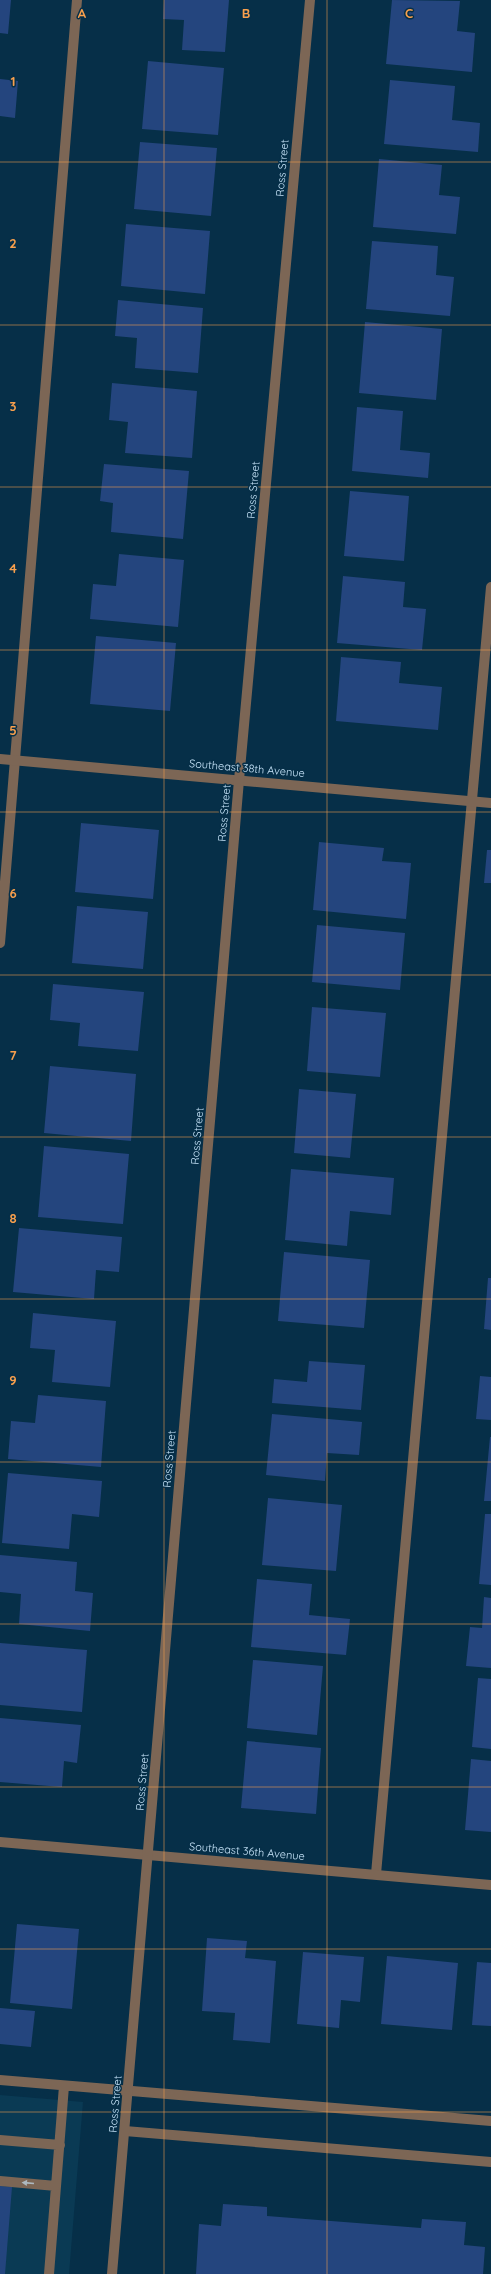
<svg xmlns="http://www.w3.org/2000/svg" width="491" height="2274" font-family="Quicksand,sans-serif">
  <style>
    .built { fill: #0a3a54 }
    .building { fill: #24457e }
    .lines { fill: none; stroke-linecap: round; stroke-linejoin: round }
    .service { stroke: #7c6655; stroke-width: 10 }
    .minor { stroke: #7c6655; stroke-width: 10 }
    .tertiary { stroke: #7c6655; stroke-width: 10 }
    .oneway { fill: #adb9c0 }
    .grid { fill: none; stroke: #f9a04d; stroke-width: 1; stroke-opacity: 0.55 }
    .labels { text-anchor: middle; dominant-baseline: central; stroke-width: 3; stroke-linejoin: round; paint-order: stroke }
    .street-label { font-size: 11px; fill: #c8e5fa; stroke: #062f48 }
    .grid-label { font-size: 13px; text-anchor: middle; font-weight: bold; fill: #f9a04d; stroke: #062f48; stroke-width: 3; stroke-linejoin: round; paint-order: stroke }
  </style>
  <rect width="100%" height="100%" fill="#062f48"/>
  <path class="built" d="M0,2095L83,2102L69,2274H0Z"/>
  <path class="building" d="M0,0H11L8,34L0,33Z
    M164,0H229L225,52L182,50L184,20L163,19Z
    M392,0L460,1L457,31L475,33L472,72L386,64Z
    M148,61L224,68L218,135L142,129Z
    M0,79L18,81L15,118L0,116Z
    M390,80L455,86L452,120L480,123L478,152L384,144Z
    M140,142L217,148L211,216L134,209Z
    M379,159L442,165L439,195L460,197L456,234L373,227Z
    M126,224L210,231L205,294L121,286Z
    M372,241L438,246L436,275L454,277L450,316L366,309Z
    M118,300L203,308L198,373L135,368L137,338L115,336Z
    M365,322L442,329L436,400L359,393Z
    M112,383L197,391L192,458L125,453L128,422L109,420Z
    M357,407L403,411L400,450L430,453L428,478L352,471Z
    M104,464L189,471L183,539L111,532L113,503L100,501Z
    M350,491L409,496L404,561L344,556Z
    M119,554L184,560L178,627L90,619L93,584L116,586Z
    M343,576L405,582L403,607L426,609L422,650L337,643Z
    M96,636L176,643L170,711L90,704Z
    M341,657L401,662L399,683L442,687L438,730L336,721Z
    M81,823L159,830L153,899L75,892Z
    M319,842L384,848L382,861L411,863L406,919L313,910Z
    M487,850H491V883H484Z
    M77,906L148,912L143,969L72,963Z
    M317,925L405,933L400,990L312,982Z
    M53,984L144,992L138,1051L78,1046L80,1023L50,1020Z
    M312,1007L386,1013L380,1077L307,1071Z
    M50,1066L136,1074L131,1141L44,1133Z
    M299,1089L356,1094L350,1158L294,1153Z
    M44,1146L129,1154L123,1224L38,1217Z
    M291,1169L394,1178L391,1215L350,1211L347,1246L285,1240Z
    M19,1228L122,1237L119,1272L96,1270L94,1299L13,1292Z
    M284,1252L370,1260L364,1328L278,1321Z
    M488,1278H491V1330L484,1329Z
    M33,1313L116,1321L110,1387L52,1382L55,1350L30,1348Z
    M309,1361L365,1365L361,1410L272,1403L274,1379L307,1382Z
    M480,1376L491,1377V1420L476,1419Z
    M38,1395L106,1401L101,1467L8,1459L11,1421L35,1423Z
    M272,1414L362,1422L359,1455L327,1453L325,1481L266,1475Z
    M490,1437H491V1501H484Z
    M8,1473L102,1481L99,1517L72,1514L69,1549L2,1543Z
    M268,1498L342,1505L336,1571L262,1565Z
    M485,1514H491V1585L479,1584Z
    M0,1555L77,1562L75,1591L93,1593L90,1631L19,1624L21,1594L0,1592Z
    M257,1579L312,1584L309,1615L350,1619L346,1655L251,1647Z
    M484,1597L491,1598V1668L466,1666L470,1627L482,1628Z
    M0,1643L87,1650L82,1712L0,1705Z
    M253,1660L323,1666L317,1735L247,1728Z
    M478,1678L491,1679V1749L472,1747Z
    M0,1718L81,1725L77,1763L64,1761L62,1787L0,1782Z
    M247,1741L321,1748L316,1814L241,1808Z
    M471,1759L491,1761V1832L465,1830Z
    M17,1924L79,1929L72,2009L10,2003Z
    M207,1938L247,1941L245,1958L276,1961L270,2043L233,2040L235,2013L202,2011Z
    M303,1952L364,1957L360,2002L341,2000L339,2028L297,2024Z
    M387,1956L458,1963L452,2030L381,2024Z
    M477,1962L491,1963V2026L472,2025Z
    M0,2008L35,2011L31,2047L0,2044Z
    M0,2186L12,2187L5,2274H0Z
    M223,2204L267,2207V2216L421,2228L422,2219L466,2222L464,2245L485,2247L483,2274H196L199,2224L221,2226Z"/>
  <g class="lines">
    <path class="service" d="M0,943L77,0
      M376,1874L491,587
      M0,2080L491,2121
      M125,2131L491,2162
      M0,2140L60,2145
      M0,2181L56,2186
      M49,2274L64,2086"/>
    <path class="minor" d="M0,759L491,803
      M0,1842L491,1885"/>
    <path class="tertiary" d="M112,2274L239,780L310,0"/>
  </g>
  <defs><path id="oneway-solid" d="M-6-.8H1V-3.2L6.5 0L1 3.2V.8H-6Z"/></defs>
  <use class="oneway" href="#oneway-solid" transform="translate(28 2183) rotate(-175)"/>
  <path class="grid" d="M164,0V2274M327,0V2274M0,162H491M0,325H491M0,487H491M0,650H491M0,812H491M0,975H491M0,1137H491M0,1299H491M0,1462H491M0,1624H491M0,1787H491M0,1949H491M0,2112H491"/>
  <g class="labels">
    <g class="street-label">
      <text transform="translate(282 168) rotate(-85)">Ross Street</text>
      <text transform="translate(253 490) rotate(-85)">Ross Street</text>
      <text transform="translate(247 768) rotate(5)">Southeast 38th Avenue</text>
      <text transform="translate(224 813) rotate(-85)">Ross Street</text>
      <text transform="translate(197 1136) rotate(-85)">Ross Street</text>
      <text transform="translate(169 1459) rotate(-85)">Ross Street</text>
      <text transform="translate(142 1782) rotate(-85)">Ross Street</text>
      <text transform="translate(247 1851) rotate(5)">Southeast 36th Avenue</text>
      <text transform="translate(115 2104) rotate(-85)">Ross Street</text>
    </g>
  </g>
  <g class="grid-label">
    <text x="82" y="18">A</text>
    <text x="246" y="18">B</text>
    <text x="409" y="18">C</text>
    <text x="13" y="86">1</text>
    <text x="13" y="248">2</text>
    <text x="13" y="411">3</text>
    <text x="13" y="573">4</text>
    <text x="13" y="735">5</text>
    <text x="13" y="898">6</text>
    <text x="13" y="1060">7</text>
    <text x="13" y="1223">8</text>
    <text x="13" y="1385">9</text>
  </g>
</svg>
